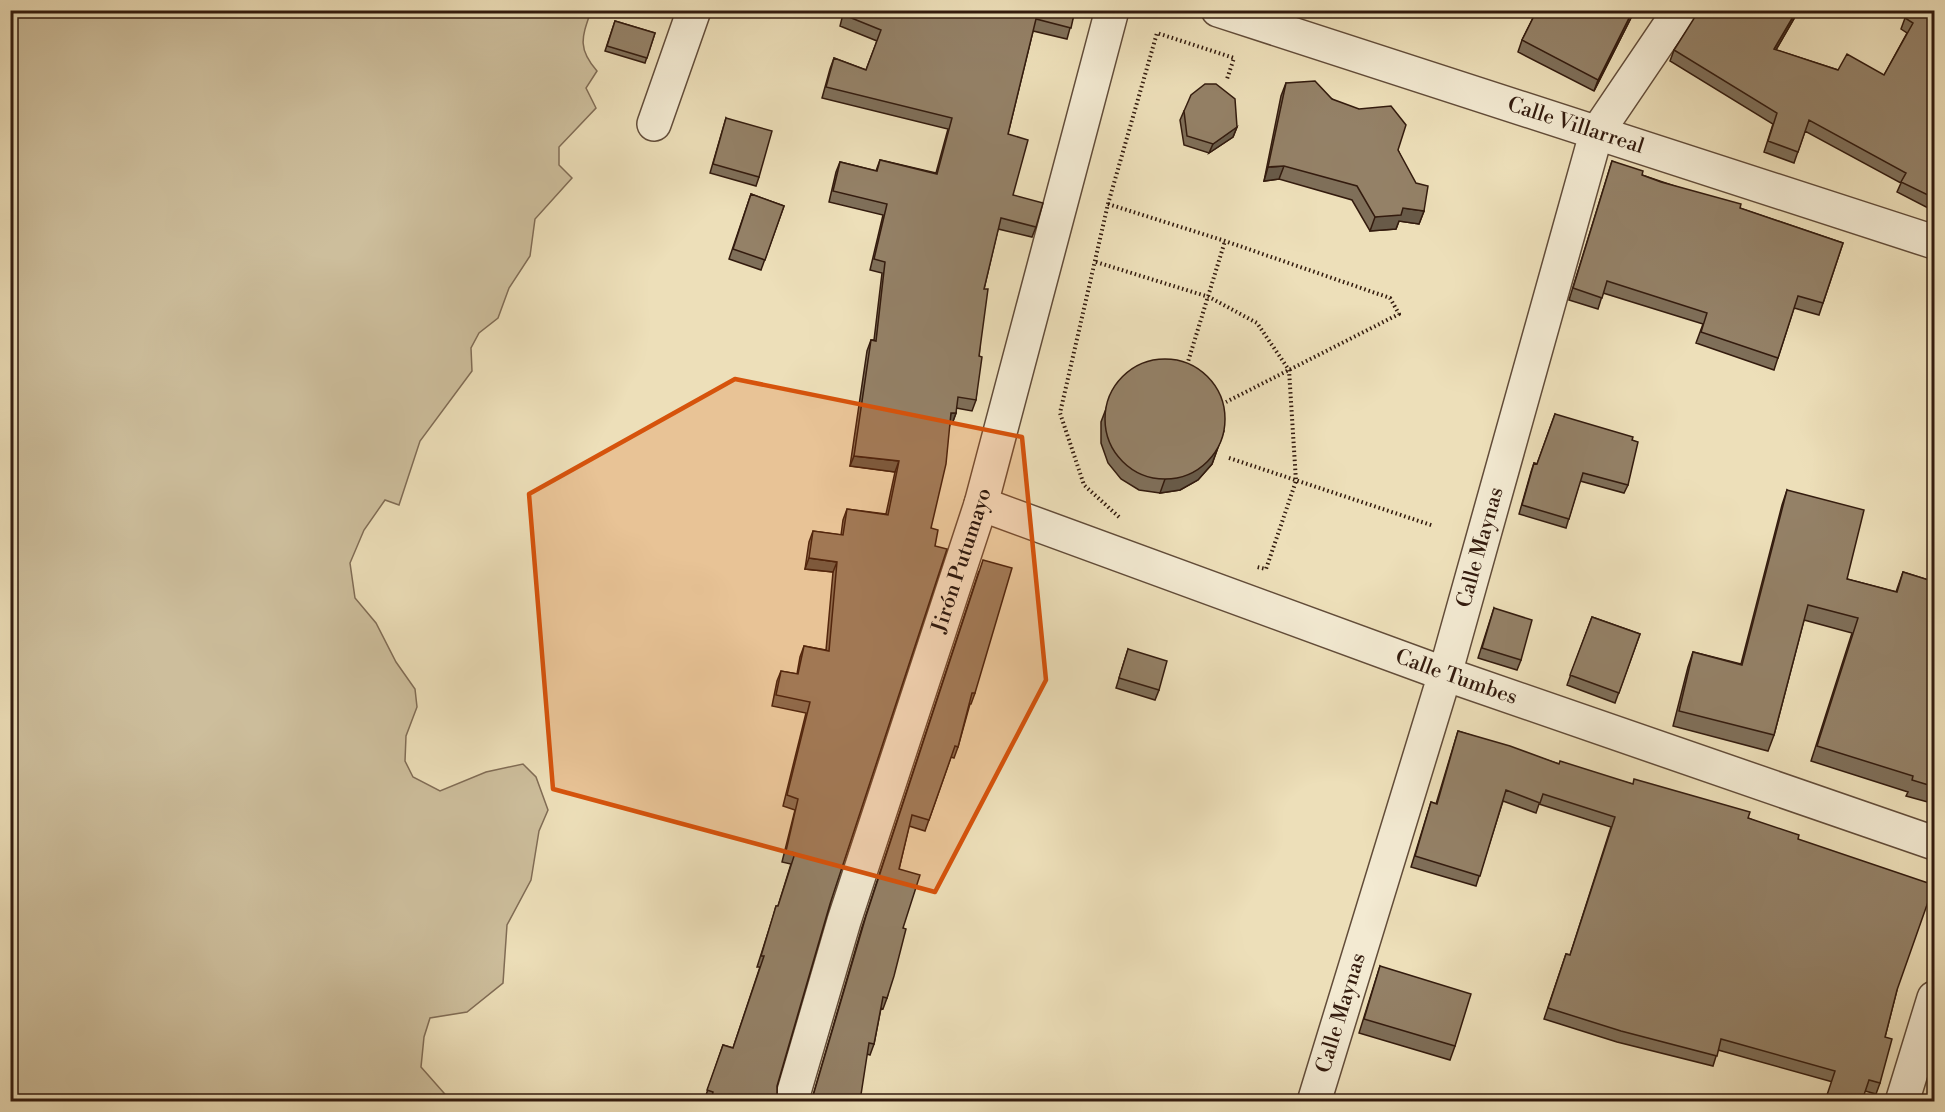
<svg xmlns="http://www.w3.org/2000/svg" width="1945" height="1112" font-family="'Libre Bodoni',serif">
  <style>
    .green { fill: #cdbe9c; stroke: #806c55; stroke-width: 1.5 }
    .lines { fill: none; stroke-linecap: round; stroke-linejoin: round }
    .minor-casing { stroke: #624c39; stroke-width: 36 }
    .path { stroke: #331b0e; stroke-width: 4; stroke-dasharray: 1.5 3; stroke-linecap: butt }
    .minor { stroke: #f3ead2; stroke-width: 33 }
    .wall { fill: #7f6f59; stroke: #331b0e; stroke-width: 1.5 }
    .shaded-wall { fill: #685a48; stroke: #331b0e; stroke-width: 1.5 }
    .building { fill: #948167; stroke: #331b0e; stroke-width: 1.5 }
    .marked { fill: #d6530c; fill-opacity: 0.2; stroke: #d6530c; stroke-width: 4.5; stroke-linejoin: round }
    .labels { text-anchor: middle; dominant-baseline: central; stroke-width: 4.5; stroke-linejoin: round; paint-order: stroke }
    .street-label { font-size: 21px; fill: #331b0e; stroke: #f3ead2 }
  </style>
  <rect width="100%" height="100%" fill="#eddfb9"/>
  <filter id="stains"><feTurbulence type="fractalNoise" baseFrequency=".00333" numOctaves="4"/><feColorMatrix values="0 0 0 0 .2 0 0 0 0 .09 0 0 0 0 .02 0 0 0 .5 -.17"/></filter>
  <radialGradient id="worn" r=".72"><stop offset=".6" stop-color="#630" stop-opacity="0"/><stop offset="1" stop-color="#630" stop-opacity=".3"/></radialGradient>
  <path class="green" d="M10,11H591C582,37 577,48 597,71L586,88L596,108L559,147V165L572,178L535,219L530,256L509,288L498,318L479,333L471,348L472,371L420,441L399,505L385,500L364,530L350,563L355,598L376,623L396,662L415,689L417,707L406,736L405,761L413,777L440,791L486,772L523,764L536,777L548,810L539,831L531,880L507,925L503,983L467,1012L430,1018L424,1037L421,1067L451,1101H11Z"/>
  <g class="lines">
    <g class="minor-casing">
      <g id="minor">
        <path id="s1" d="M1218,10L1934,242"/>
        <path d="M654,124L694,10"/>
        <path id="s2" d="M981,504L1445,674L1934,843"/>
        <path id="s3" d="M791,1102L844,921L981,504L1112,10"/>
        <path id="s4" d="M1314,1102L1445,674L1596,134L1680,10"/>
        <path d="M1902,1102L1934,998"/>
      </g>
    </g>
    <path class="path" d="M1108,204L1225,241L1390,298L1399,314L1226,402
      M1096,262L1209,297L1257,323L1289,370L1296,481L1266,569L1257,567
      M1187,365L1225,241
      M1229,458L1434,526
      M1119,517L1084,485L1060,413L1108,204L1157,33L1234,58L1227,79"/>
    <use href="#minor" class="minor"/>
  </g>
  <path class="wall" d="M844,10H1075L1067,39L1033,31L1008,134L1013,195L1036,227L1032,237L998,229L984,289L976,400L972,411L956,408V413L952,424H950L830,904L777,1086V1095L780,1101H704L723,1045L733,1048L760,967H757L773,917L776,906H778L791,864L782,862L795,810L783,806L806,713L772,706L777,681L781,671L797,674L800,657L804,646L826,650L833,572L805,569L809,542L813,531L841,535L843,520L847,509L886,514L895,472L850,466L867,351L871,340H874L882,273L870,270L883,215L829,202L836,172L840,162L876,171L880,160L936,173L948,129L822,98L830,69L834,58L866,70L877,41L840,26Z
    M1537,10H1635L1594,91L1518,52L1522,40Z
    M1704,10H1799L1776,50L1838,70L1884,75L1907,33L1901,29L1905,18L1935,10V200L1930,209L1897,192L1901,183L1805,131L1794,163L1764,152L1773,124L1670,61L1674,50Z
    M615,21L655,33L645,63L605,51Z
    M1286,83L1332,99L1398,150L1424,211L1419,224L1399,221L1396,229L1370,231L1352,200L1279,179L1264,181L1281,96Z
    M1184,111L1237,127L1233,137L1209,153L1184,145L1180,120Z
    M726,118L759,177L756,186L710,173Z
    M1612,161L1642,175L1843,243L1819,315L1794,308L1774,370L1696,343L1703,324L1603,293L1598,309L1569,300Z
    M751,194L784,206L761,270L729,259Z
    M1114,388L1224,431L1212,464L1198,480L1180,490L1160,493L1139,490L1121,479L1108,463L1101,443V422Z
    M1555,414L1628,485L1624,493L1580,481L1566,528L1519,514L1531,472L1534,463L1537,464Z
    M1787,490L1847,579L1896,592L1903,572L1935,582V804L1906,796L1908,792L1811,761L1852,633L1804,620L1774,735L1768,751L1673,726L1688,667L1693,652L1741,664L1782,505Z
    M979,571L975,693L971,704H970L958,747L954,758L951,757L925,831L909,826L899,869L903,928L887,998L883,1009L881,1008L874,1044L870,1055L867,1054L812,1099L862,927Z
    M1494,608L1521,660L1517,670L1478,658Z
    M1592,617L1640,634L1615,703L1567,685Z
    M1128,649L1159,690L1155,700L1116,688Z
    M1458,731L1559,764L1632,784L1748,818L1798,839L1897,990L1885,1037L1880,1083L1876,1094L1718,1050L1713,1066L1617,1042L1544,1019L1566,954L1570,955L1611,827L1539,804L1536,813L1503,801L1476,886L1411,867L1431,802L1436,804Z
    M1380,966L1455,1046L1450,1060L1359,1033Z"/>
  <path class="shaded-wall" d="M1633,10H1635L1594,91L1598,80Z
    M1797,10H1799L1770,60L1774,49Z
    M1237,127L1233,137L1209,153L1213,144Z
    M1284,166L1279,179L1264,181L1268,167Z
    M1403,208L1424,211L1419,224L1399,221L1396,229L1370,231L1375,217Z
    M951,413H956L952,424H948Z
    M1217,450L1212,464L1198,480L1180,490L1160,493L1165,479Z
    M854,456L899,461L895,472L850,466Z
    M809,558L837,562L833,572L805,569Z"/>
  <path class="building" d="M845,10H1075L1071,28L1036,19L1008,134L1028,140L1013,195L1043,203L1036,227L1001,218L984,289H988L979,356L982,357L976,400L958,397L956,413H951L946,464L931,528L938,530L935,546L947,549L830,904L777,1086V1095L780,1101H711L713,1092L707,1090L723,1045L733,1048L764,956H761L776,906H778L795,853L786,851L798,799L787,795L810,702L776,695L781,671L798,674L804,646L829,651L837,562L809,558L813,531L843,535L847,509L888,515L899,461L854,456L871,340L876,341L885,262L874,259L887,204L833,191L840,162L877,171L880,160L937,174L952,118L826,87L834,58L866,70L881,30L844,15Z
    M1537,10H1633L1598,80L1522,40Z
    M1704,10H1797L1774,49L1838,70L1847,54L1884,75L1913,23L1905,18L1909,10H1935V196L1934,198L1901,182L1906,173L1809,120L1798,152L1768,141L1777,113L1674,50L1698,12L1701,14Z
    M615,21L655,33L647,58L607,46Z
    M1315,81L1332,99L1359,109L1391,106L1406,125L1398,150L1416,183L1428,186L1424,211L1403,208L1401,215L1375,217L1357,186L1284,166L1268,167L1286,83Z
    M1205,84H1216L1235,99L1237,127L1213,144L1187,136L1184,111L1191,95Z
    M726,118L772,131L759,177L713,164Z
    M1612,161L1643,171L1642,175L1661,182L1741,204L1740,208L1843,243L1823,303L1798,296L1778,358L1701,332L1707,313L1607,281L1602,298L1573,288Z
    M751,194L784,206L765,260L733,249Z
    M1105 419a60 60 0 1 1 120 0a60 60 0 1 1-120 0Z
    M1555,414L1633,437L1632,440L1638,442L1628,485L1583,473L1569,519L1522,505L1534,463L1537,464Z
    M1787,490L1864,510L1847,579L1897,592L1903,572L1935,582V787L1912,780L1913,776L1817,746L1858,618L1808,605L1774,735L1679,711L1693,652L1742,665Z
    M983,560L1012,568L975,693H972L958,747L955,746L929,820L912,815L899,869L920,875L903,928L906,929L894,976L887,998L883,997L874,1044L869,1043L860,1101H810L813,1096L866,916Z
    M1494,608L1532,620L1521,660L1482,648Z
    M1592,617L1640,634L1619,693L1570,675Z
    M1128,649L1167,661L1159,690L1119,678Z
    M1458,731L1510,746L1559,764L1560,761L1633,784L1634,779L1750,812L1748,818L1799,835L1798,839L1934,885L1897,990L1885,1037L1892,1039L1880,1083L1869,1080L1862,1101H1825L1835,1071L1721,1039L1717,1056L1621,1031L1548,1008L1566,954L1570,955L1615,817L1543,794L1540,803L1506,790L1480,876L1415,856L1431,802L1437,804Z
    M1380,966L1471,994L1455,1046L1364,1019Z"/>
  <path class="marked" d="M735,379L1022,437L1046,680L935,892L553,789L529,494Z"/>
  <g class="labels">
    <g class="street-label">
      <text stroke="none"><textPath href="#s1" startOffset="376">Calle Villarreal</textPath></text>
      <text stroke="none"><textPath href="#s4" startOffset="579">Calle Maynas</textPath></text>
      <text stroke="none"><textPath href="#s3" startOffset="568">Jirón Putumayo</textPath></text>
      <text stroke="none"><textPath href="#s2" startOffset="506">Calle Tumbes</textPath></text>
      <text stroke="none"><textPath href="#s4" startOffset="93">Calle Maynas</textPath></text>
    </g>
  </g>
  <rect width="1945" height="1112" fill="none" stroke="#eddfb9" stroke-width="36"/>
  <rect x="12" y="12" width="1921" height="1088" fill="none" stroke="#331b0e" stroke-width="3"/>
  <rect x="18" y="18" width="1909" height="1076" fill="none" stroke="#331b0e" stroke-width="1.5"/>
  <rect width="100%" height="100%" filter="url(#stains)"/>
  <rect width="100%" height="100%" fill="url(#worn)"/>
</svg>
